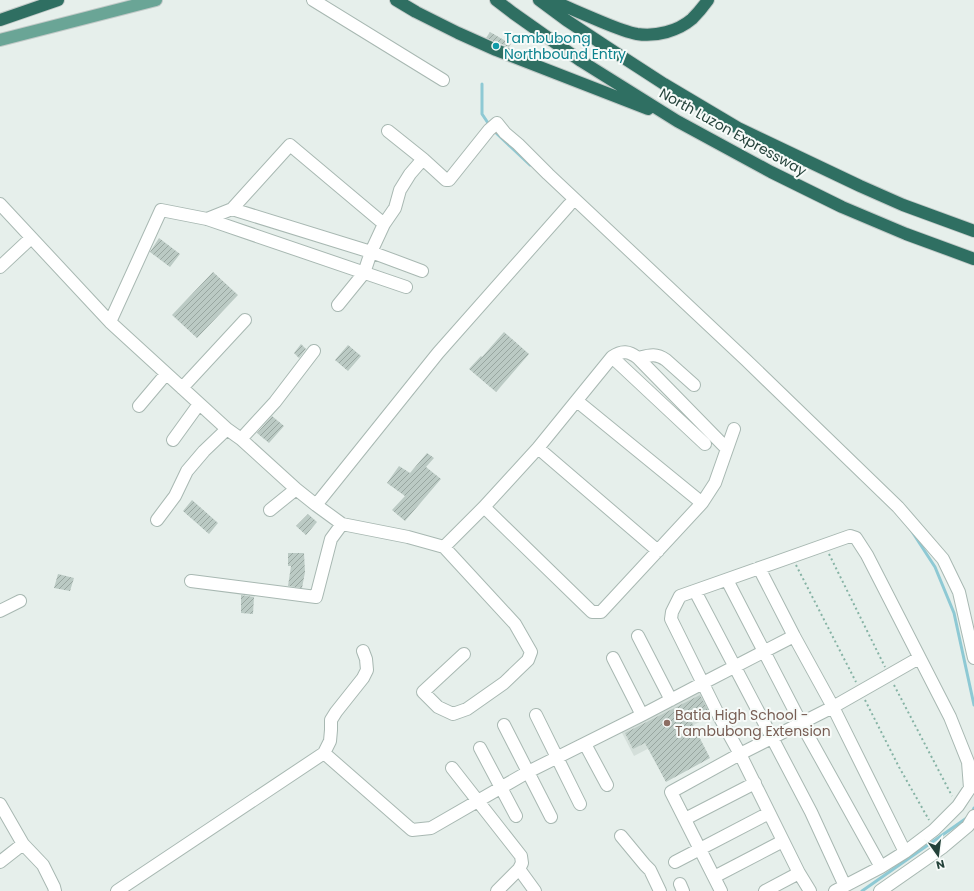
<svg xmlns="http://www.w3.org/2000/svg" width="974" height="891" font-family="Poppins,sans-serif">
  <style>
    .built { fill: #d4dfda }
    .lines { fill: none; stroke-linecap: round; stroke-linejoin: round }
    .stream { stroke: #8ec9d4; stroke-width: 3 }
    .building { fill: url(#building-hatch) }
    .minor-casing { stroke: #a8b8b2; stroke-width: 14 }
    .major-casing { stroke: #c2cac8; stroke-width: 14 }
    .highway-casing { stroke: #c2cac8; stroke-width: 14 }
    .path { stroke: #86b3a5; stroke-width: 2; stroke-dasharray: 2 3; stroke-linecap: butt }
    .minor { stroke: #fff; stroke-width: 12 }
    .major { stroke: #6aa596; stroke-width: 12 }
    .highway { stroke: #2f6f62; stroke-width: 12 }
    .culture-dot { fill: #0f9aa8; stroke: #f7fbf9; stroke-width: 1.5 }
    .education-dot { fill: #8d6e63; stroke: #f7fbf9; stroke-width: 1.5 }
    .labels { text-anchor: middle; dominant-baseline: central; stroke-width: 4; stroke-linejoin: round; paint-order: stroke }
    .culture-label { font-size: 14px; fill: #0d838f; stroke: #f7fbf9; text-anchor: start }
    .street-label { font-size: 14px; fill: #24423a; stroke: #f7fbf9 }
    .education-label { font-size: 14px; fill: #785e54; stroke: #f7fbf9; text-anchor: start }
  </style>
  <defs>
    <pattern id="building-hatch" width="6" height="6" patternUnits="userSpaceOnUse"><rect width="6" height="6" fill="#bbcac4"/><path d="M-1 1l2-2M0 6l6-6M5 7l2-2" fill="none" stroke="#98a6a0"/></pattern>
  </defs>
  <rect width="100%" height="100%" fill="#e6efeb"/>
  <path class="built" d="M699,690L713,715L634,756L621,731Z"/>
  <g class="lines">
    <path class="stream" d="M482,84V114L490,126
      M493,130L530,165
      M911,530L935,567L954,613L974,705
      M862,891L971,815L974,808"/>
  </g>
  <path class="building" d="M490,32L511,44L509,47L486,38Z
    M159,238L180,254L170,267L150,252Z
    M213,272L238,295L197,338L172,315Z
    M504,332L529,354L496,392L469,369L481,356L482,357Z
    M301,344L306,349L299,358L294,353Z
    M348,345L361,356L348,371L335,360Z
    M272,416L284,426L269,443L257,433Z
    M427,453L434,458L426,467L441,479L405,521L392,510L405,496L387,483L399,466L410,473Z
    M192,500L218,523L209,534L183,511Z
    M308,514L317,522L306,535L296,526Z
    M288,553H304L305,572L302,588L288,586L291,566H288Z
    M58,574L74,578L70,591L54,588Z
    M241,595L254,597L253,614L241,613Z
    M700,695L708,710L690,719L710,758L666,782L645,743L633,749L625,733Z"/>
  <g class="lines">
    <g class="minor-casing">
      <path id="minor" d="M313,0L443,80
        M388,131L423,159L446,180H449L489,130L497,123L505,133L518,144L548,174L746,360L898,507L943,559L959,592L974,658
        M0,204L110,322L227,429L241,439L296,489L316,505L342,524L408,537L444,547L515,624L531,652L528,660L504,683L467,709L453,714L438,707L423,692L464,654
        M232,209L290,145L384,224
        M207,219L232,209L371,252L422,271
        M0,267L31,238
        M338,305L364,273L371,252L384,224L395,208L400,190L410,174L423,159
        M110,322L161,210L207,219L406,287
        M612,357C622,350 629,351 638,358L727,449
        M638,358C650,355 656,353 666,360L694,385
        M182,388L245,320
        M139,406L166,374
        M241,439L275,402L314,351
        M173,440L199,404
        M538,448L658,551
        M702,503L715,483L734,429
        M316,505L438,353L569,205
        M484,507L592,612H601L702,503L577,401
        M270,510L296,489
        M157,520L175,496L187,471L204,451L227,429
        M444,547L484,507L538,448L612,357L705,444
        M759,568L794,636L833,707L905,852
        M727,580L801,723L881,867
        M191,581L316,597L331,539L342,524
        M695,591L811,812L845,886
        M0,611L20,601
        M638,636L671,700
        M613,658L642,715
        M536,715L580,804
        M504,725L551,817
        M585,744L607,785
        M480,748L516,816
        M324,753L330,741L331,730V720L336,712L363,678L367,670L366,659L363,651
        M452,768L521,856L522,863L519,869L497,891
        M0,804L23,844L43,865L54,887L55,891
        M685,819L755,783
        M621,836L645,865L650,870L660,891
        M0,862L23,844
        M675,862L700,849L769,813
        M519,869L535,891
        M714,877L783,841
        M680,884L683,891
        M117,891L324,753L412,830L431,828L528,772L642,715L703,683L794,636
        M721,891L671,792L740,754L833,707L919,658
        M765,891L799,873
        M810,891L799,873L740,754L719,716L671,619L672,612L680,596L850,536L856,538L867,555L950,717L968,762L970,788L958,806L934,830L905,852L881,867L835,891
        M880,891L943,847L968,826L974,816"/>
    </g>
    <g class="major-casing">
      <path id="major" d="M0,40L156,0"/>
    </g>
    <g class="highway-casing">
      <path id="highway" d="M396,0L416,12L458,33L496,50L648,109
        M496,0L513,13L581,61L677,121L771,172L842,207L906,234L974,259
        M539,0L566,20L610,49L664,84L738,128L860,186L903,205L974,231
        M552,0C568,8 585,15 602,22C614,27 626,32 637,34C656,37 678,31 692,19C698,13 703,7 708,0
        M0,20L58,0"/>
    </g>
    <path class="path" d="M829,554L885,667
      M796,565L856,682
      M894,685L952,796
      M865,700L899,767L929,820"/>
    <use href="#minor" class="minor"/>
    <use href="#major" class="major"/>
    <use href="#highway" class="highway"/>
  </g>
  <circle class="culture-dot" cx="496" cy="46" r="4"/>
  <circle class="education-dot" cx="667" cy="723" r="4"/>
  <g class="labels">
    <g class="culture-label">
      <text x="504" y="38">Tambubong<tspan x="504" dy="16">Northbound Entry</tspan></text>
    </g>
    <g class="street-label">
      <text transform="translate(733 132) rotate(29)">North Luzon Expressway</text>
    </g>
    <g class="education-label">
      <text x="675" y="715">Batia High School -<tspan x="675" dy="16">Tambubong Extension</tspan></text>
    </g>
  </g>
  <g transform="translate(938 855) rotate(166)" stroke="#f7fbf9" stroke-width="3" paint-order="stroke">
  <path d="M0-3L7 15L0 10L-7 15Z" fill="#24423a"/>
  <text y="-6" font-size="11" font-weight="bold" text-anchor="middle" fill="#24423a">N</text>
  </g>
</svg>
